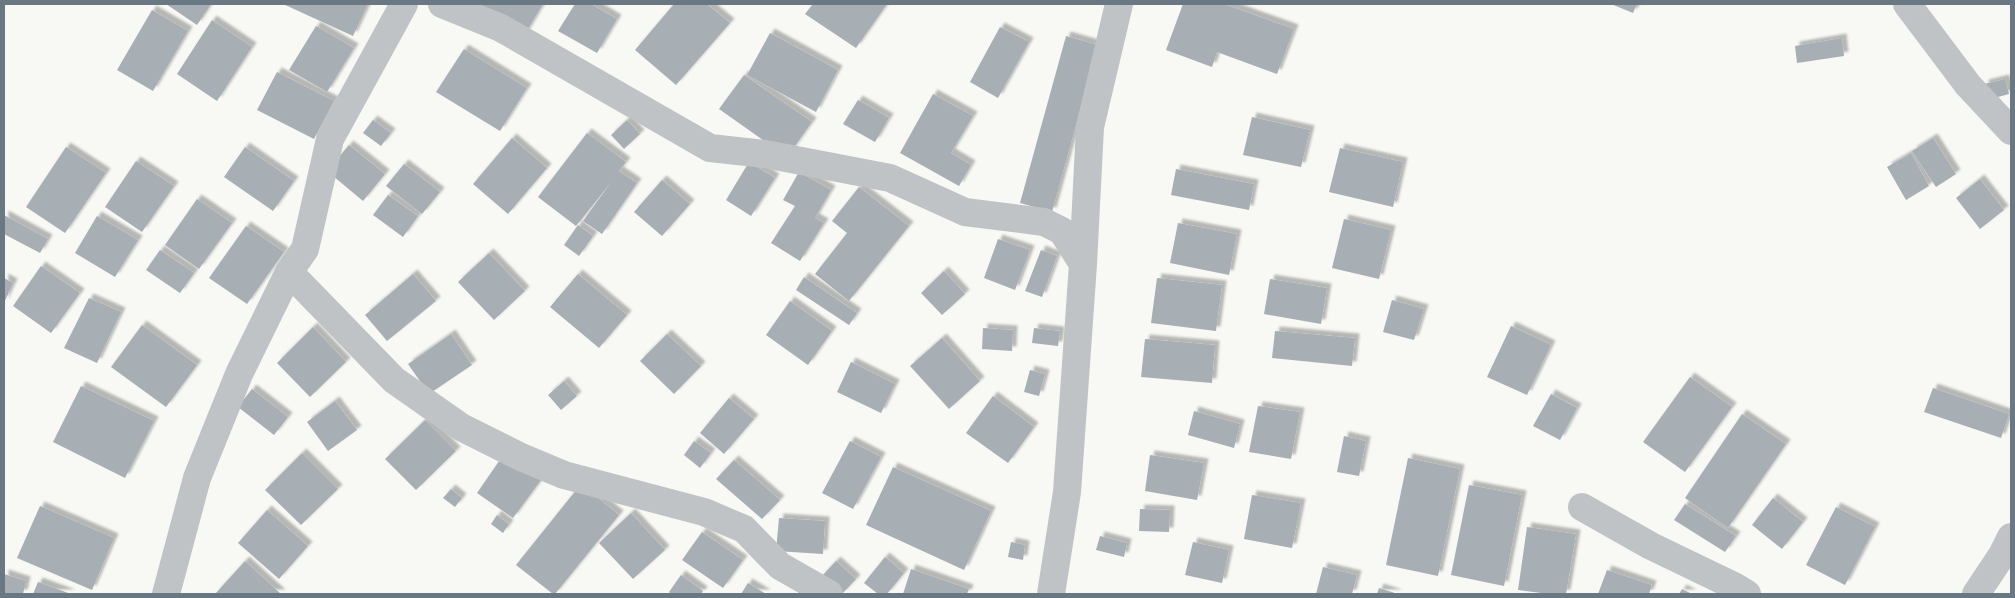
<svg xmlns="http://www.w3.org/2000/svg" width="2015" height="598" font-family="'Source Sans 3',sans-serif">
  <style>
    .building { fill: #a7aeb4; filter: url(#shadow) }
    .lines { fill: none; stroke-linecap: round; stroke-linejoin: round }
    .minor { stroke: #bfc3c6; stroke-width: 28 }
  </style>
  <defs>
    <filter id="shadow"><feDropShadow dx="4.5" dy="-4.5" stdDeviation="1" flood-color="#0004"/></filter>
  </defs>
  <rect width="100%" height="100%" fill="#f8f8f5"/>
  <path class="building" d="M166,4H211L197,25Z
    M283,4H368L353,36Z
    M475,4H543L522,39Z
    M575,4H591L617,19L597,53L558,31Z
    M674,4H707L730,23L676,85L635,50Z
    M813,4H887L856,48L805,14Z
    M1183,4H1224L1294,29L1277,74L1217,52L1212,67L1166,50Z
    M1611,4H1637L1633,13Z
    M152,10L188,31L153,91L117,70Z
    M212,20L252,47L217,101L177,74Z
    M316,26L354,48L327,92L289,70Z
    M1000,27L1029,42L998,98L970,82Z
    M770,33L838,70L816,112L747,75Z
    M1066,36L1098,45L1052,212L1020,203Z
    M1842,38L1844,56L1797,63L1795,46Z
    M464,49L527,88L500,131L436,92Z
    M277,72L334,101L314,139L257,110Z
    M744,75L812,122L787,157L719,109Z
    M2005,79L2009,94L1987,100L1984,84Z
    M933,94L973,116L951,153L971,165L959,186L900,153Z
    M858,100L889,118L875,142L843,124Z
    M1252,117L1310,130L1301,167L1243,155Z
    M373,120L391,133L381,146L363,133Z
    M627,120L640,134L624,149L611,135Z
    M587,133L626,162L619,171L637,183L602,234L583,221L612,181L576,226L538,197Z
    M512,138L547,168L508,214L473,184Z
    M1933,138L1956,174L1936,187L1912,151Z
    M349,145L385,174L363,201L327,171Z
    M66,147L106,173L65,233L26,207Z
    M245,147L294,181L273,211L224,177Z
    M1340,148L1403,162L1393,207L1329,192Z
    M1911,153L1929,186L1906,200L1887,167Z
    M136,161L174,186L142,232L105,207Z
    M749,162L775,178L751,216L726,200Z
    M404,164L440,192L422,214L386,186Z
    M1176,169L1254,184L1249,210L1171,195Z
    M799,172L831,190L815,218L824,223L800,261L771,243L795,206L783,200Z
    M1980,179L2004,210L1980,229L1956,198Z
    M662,180L690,204L662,236L634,212Z
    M859,187L909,226L849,301L815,274L847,233L832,221Z
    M388,195L418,216L403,237L373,215Z
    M197,199L232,223L199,269L165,245Z
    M4,215L48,239L40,253L4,234Z
    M97,216L138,240L115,277L75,253Z
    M1344,219L1391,230L1379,279L1332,268Z
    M1178,223L1237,234L1229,275L1170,263Z
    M578,225L593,236L579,256L564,245Z
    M246,226L284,252L247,304L209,278Z
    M998,239L1030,250L1015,290L984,278Z
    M160,250L194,273L180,293L146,270Z
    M1041,250L1057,256L1042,297L1025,291Z
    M489,253L525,291L494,320L458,282Z
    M41,266L80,293L51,333L13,306Z
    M944,271L965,294L942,315L921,293Z
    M413,274L436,301L387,341L365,315Z
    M578,274L627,315L599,348L550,307Z
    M804,277L857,313L849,325L796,290Z
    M4,278L13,283L4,303Z
    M1157,278L1222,285L1216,331L1151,323Z
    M1270,279L1327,288L1321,324L1264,314Z
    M89,298L121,312L97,363L64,348Z
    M1392,300L1424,309L1414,340L1383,332Z
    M790,301L832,331L808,365L766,335Z
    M142,325L197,365L166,407L111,367Z
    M1511,326L1551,345L1527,395L1487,377Z
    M313,327L346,362L310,397L277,363Z
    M983,328L1013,330L1012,351L982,349Z
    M1034,328L1060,331L1058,346L1032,343Z
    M1275,331L1355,338L1352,366L1272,358Z
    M451,334L472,365L429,394L408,364Z
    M667,334L701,366L674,394L640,361Z
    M942,338L980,381L949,409L910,366Z
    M1145,339L1215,345L1212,383L1141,377Z
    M851,362L895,384L881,413L837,392Z
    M1030,370L1045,374L1039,396L1024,392Z
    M1690,377L1732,407L1685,472L1643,442Z
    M564,381L577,396L561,410L548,395Z
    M81,386L154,421L125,478L53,442Z
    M1933,388L2009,414L2001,438L1924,412Z
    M252,389L288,417L274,435L238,407Z
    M1551,394L1577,408L1560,440L1533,426Z
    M993,396L1034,427L1008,463L966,433Z
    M729,398L754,419L724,454L700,433Z
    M335,401L357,430L328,451L307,422Z
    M1258,406L1300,412L1291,459L1249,452Z
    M1194,411L1240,424L1234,448L1188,435Z
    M1742,414L1786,444L1728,528L1685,498Z
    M425,420L456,451L416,490L385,459Z
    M1344,436L1366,441L1359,476L1337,472Z
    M694,441L711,453L700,468L684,455Z
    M850,441L881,457L853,509L822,493Z
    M302,453L338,489L301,525L265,490Z
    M504,454L541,480L513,518L477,493Z
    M1150,455L1204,463L1197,500L1145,491Z
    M1408,458L1460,469L1438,576L1386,565Z
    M734,460L780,500L762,519L716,479Z
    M893,467L991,511L964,570L866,525Z
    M581,484L619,515L555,594H553L516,565Z
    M1469,485L1522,495L1504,586L1451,575Z
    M451,489L462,498L455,507L443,498Z
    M1252,495L1301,503L1292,548L1244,539Z
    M1773,498L1803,522L1782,549L1752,525Z
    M1685,504L1736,536L1725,552L1674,520Z
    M40,506L114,538L92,590L17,558Z
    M1836,507L1875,527L1845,585L1806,565Z
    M1140,509L1170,510L1169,532L1139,531Z
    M267,510L308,546L279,579L238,543Z
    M631,513L665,550L633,579L599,543Z
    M497,515L509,524L503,533L491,524Z
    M779,518L825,521L823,554L776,551Z
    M1527,527L1576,534L1566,594H1549L1518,590Z
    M702,532L743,560L723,588L682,560Z
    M1100,536L1127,543L1124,557L1096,550Z
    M1011,542L1025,545L1023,560L1008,557Z
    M1193,542L1229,550L1222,583L1185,575Z
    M885,557L904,573L887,594H878L864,583Z
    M245,561L281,594H215Z
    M836,561L856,579L842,594L821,577Z
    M1323,567L1357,575L1352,594H1316Z
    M911,569L969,589L967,594H903Z
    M1607,570L1652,585L1649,594H1598Z
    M4,574L26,581L23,594H4Z
    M681,575L703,591L701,594H671L669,592Z
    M38,582L71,594H33Z
    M748,583L766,594H741Z
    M1379,588L1398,594H1377Z
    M1682,589L1692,594H1679Z"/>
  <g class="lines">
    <path class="minor" d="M442,4L501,28L710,148L765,154L890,178L965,212L1044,222L1062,231L1083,264
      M1907,4L1968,85L2011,131
      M289,272L394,380L461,427L521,457L564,475L704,512L744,529L780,566L829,594
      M1582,507L1651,546L1734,586L1747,594
      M166,594L197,478L239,374L289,272L305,249L330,139L404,4
      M1051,594L1067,492L1083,264L1090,127L1119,4
      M1976,594L2002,555L2011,537"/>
  </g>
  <rect width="2015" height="598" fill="none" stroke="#6a7883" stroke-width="10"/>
</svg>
